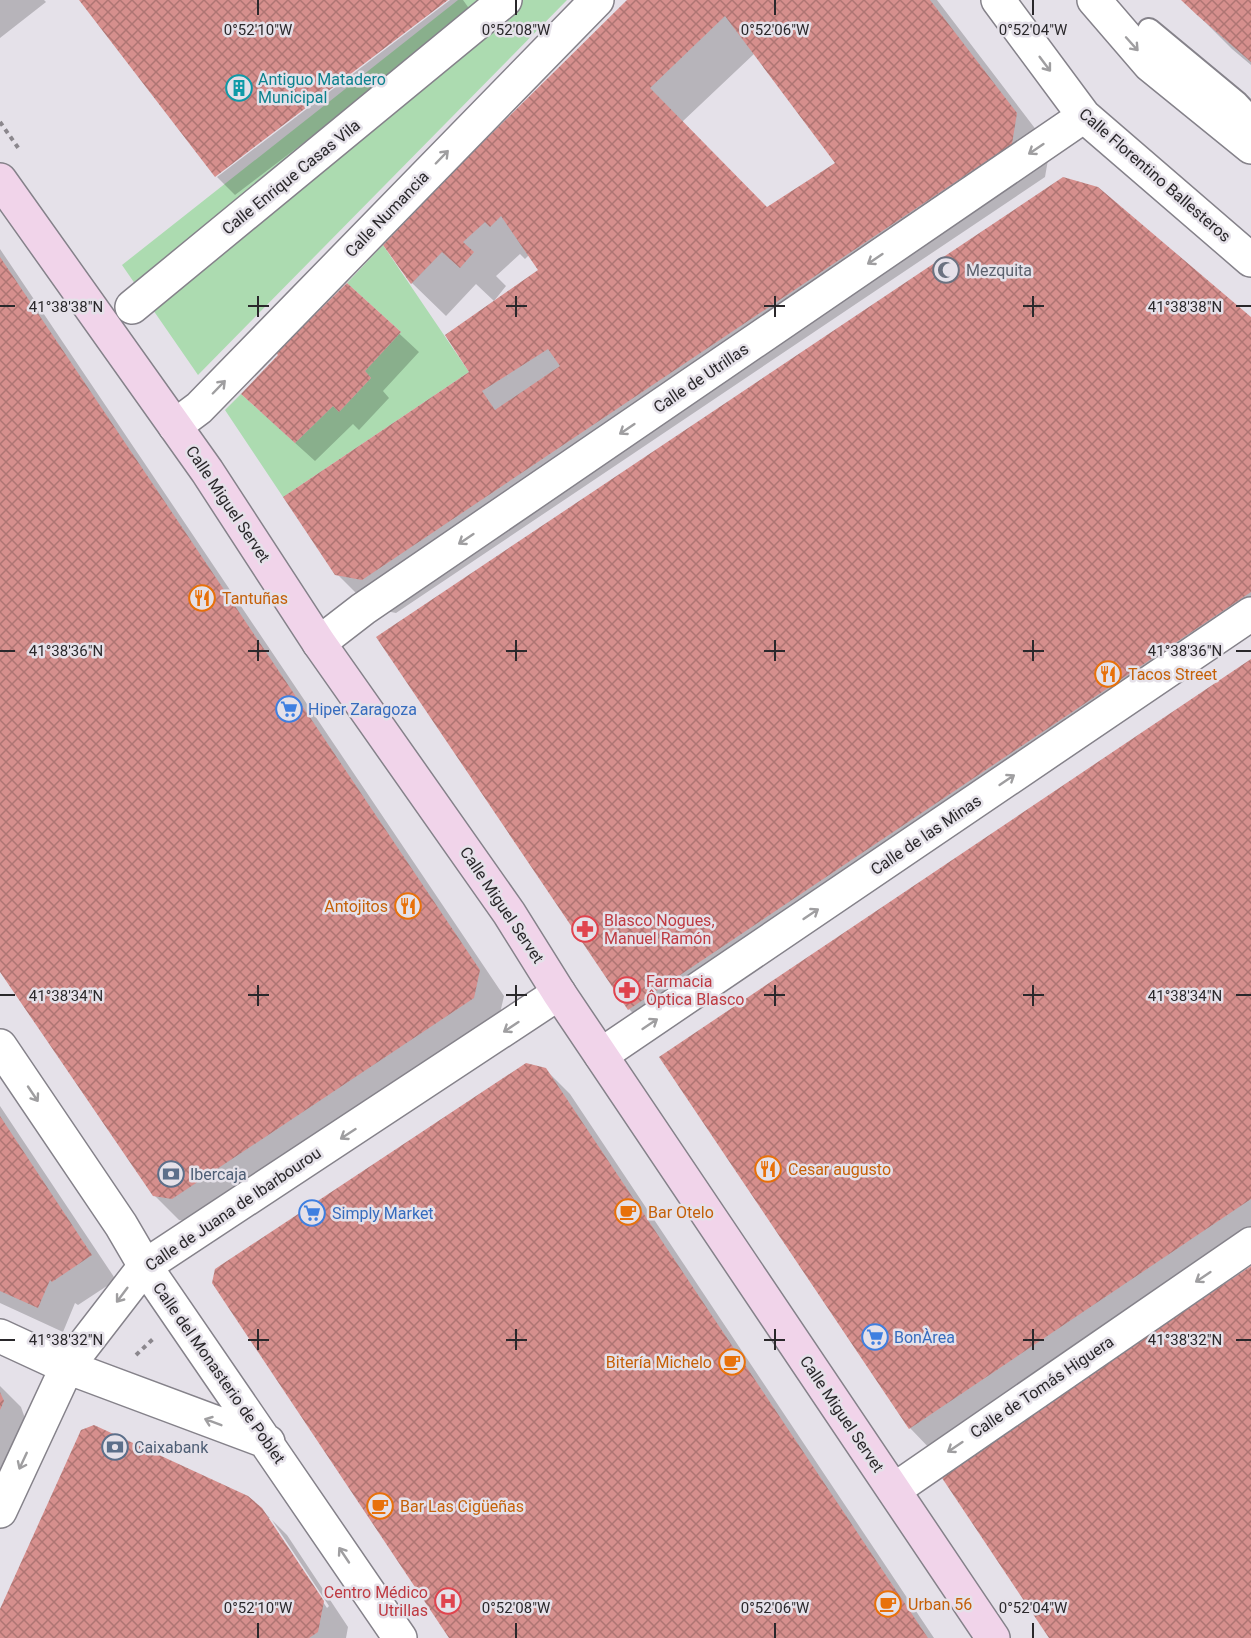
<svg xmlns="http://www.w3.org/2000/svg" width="1251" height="1638" font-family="Roboto,sans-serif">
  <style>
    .green { fill: #acdbb0 }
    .shadow { fill: #0003; fill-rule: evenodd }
    .building { fill: url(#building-cross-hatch); fill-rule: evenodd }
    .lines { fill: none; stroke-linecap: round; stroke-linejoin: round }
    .service-casing { stroke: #85828a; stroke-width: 26 }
    .pedestrian-casing { stroke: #85828a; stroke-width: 36 }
    .minor-casing { stroke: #85828a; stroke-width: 36 }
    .secondary-casing { stroke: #85828a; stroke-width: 36 }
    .path { stroke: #8b878d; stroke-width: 4; stroke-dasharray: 4.5 4.5; stroke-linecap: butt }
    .service { stroke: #fff; stroke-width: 22 }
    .pedestrian { stroke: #fff; stroke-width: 33 }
    .minor { stroke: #fff; stroke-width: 33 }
    .secondary { stroke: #f1d4ea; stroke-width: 33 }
    .oneway { stroke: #9f9ea0 }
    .ticks { fill: none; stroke: #2a282b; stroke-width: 2 }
    .labels { text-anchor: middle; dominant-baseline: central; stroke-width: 5; stroke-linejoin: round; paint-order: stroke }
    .culture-label { font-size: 16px; fill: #0d838f; stroke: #e5e1e9; text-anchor: start }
    .street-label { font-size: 16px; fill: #2a282b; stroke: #e5e1e9 }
    .worship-label { font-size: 16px; fill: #5b616d; stroke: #e5e1e9; text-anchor: start }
    .food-label { font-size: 16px; fill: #c56008; stroke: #e5e1e9; text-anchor: start }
    .shop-label { font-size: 16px; fill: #366cbe; stroke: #e5e1e9; text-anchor: start }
    .health-label { font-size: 16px; fill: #be3a42; stroke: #e5e1e9; text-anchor: start }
    .service-label { font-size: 16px; fill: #4e5e75; stroke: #e5e1e9; text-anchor: start }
    .ticks-label { font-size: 15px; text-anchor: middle; fill: #2a282b; stroke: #e5e1e9; stroke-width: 5; stroke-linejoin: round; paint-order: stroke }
  </style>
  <defs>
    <pattern id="building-cross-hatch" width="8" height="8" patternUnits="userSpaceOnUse" patternTransform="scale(1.5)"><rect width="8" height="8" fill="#d68f8d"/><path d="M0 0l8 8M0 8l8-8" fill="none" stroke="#ae7573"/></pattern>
  </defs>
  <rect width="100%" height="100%" fill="#e5e1e9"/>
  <path class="green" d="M458,0H567L198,375L122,265Z
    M383,245L469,372L283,497L225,410L241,394L295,443L333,406L339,412L371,378L365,371L401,332L347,283Z"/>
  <path class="shadow" d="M0,0H44L46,2L0,38Z
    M450,0H463L473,14L235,195L217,177Z
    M628,0H937L1050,148L1045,177L396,613L371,608L337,574L540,271L529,255L525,259L520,254L496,276L506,286L494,301L476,284L446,316L412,283L385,245ZM755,53L837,163L767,209L682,122Z
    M1183,0H1251V65L1232,49Z
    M0,249L504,996L498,1022L197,1223L179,1220L154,1195L0,971Z
    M347,285L419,352L383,391L389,398L359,430L353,424L315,461L262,413L280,355Z
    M1251,321V633L653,1034L629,1009Z
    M1251,660V1240L934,1453L910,1428Z
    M545,1069L570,1094L934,1638H450Z
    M0,1106L116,1280L78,1305L75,1303L63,1332L0,1303Z
    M0,1386L21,1407L28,1427L0,1487Z
    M261,1509L270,1518H267L327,1608L329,1606L272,1520L287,1535L348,1627L346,1638H0V1613Z"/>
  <path class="building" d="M79,0H448L215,177Z
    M627,0H930L1017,113L1012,144L362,580L335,575L283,497L469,372L445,335L538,270L501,216L490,227L485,222L463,242L474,252L460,268L442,252L411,284L383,245L463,162ZM725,16L835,163L767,207L650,88ZM548,349L560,366L495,410L482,391Z
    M1181,0H1251V62L1197,15Z
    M1063,177L1098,187L1251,317V592L628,1010L376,637Z
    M0,257L480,970L474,998L172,1199L153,1196L0,972Z
    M347,283L401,332L365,371L371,378L339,412L333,406L295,443L241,394L278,355L276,353Z
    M1251,659V1199L909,1429L659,1057Z
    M526,1063L546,1068L928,1638H449L212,1283L215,1269Z
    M0,1116L92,1255L52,1282L50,1280L38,1308L0,1291Z
    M1251,1266V1638H1049L940,1475Z
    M0,1392L4,1401L0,1410Z
    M94,1425L248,1496L262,1508L324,1601L318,1632L309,1638H0V1609L81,1430Z"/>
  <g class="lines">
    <g class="service-casing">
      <path id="service" d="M1149,30L1237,103L1251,118"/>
    </g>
    <g class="pedestrian-casing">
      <path id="pedestrian" d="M132,307L505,0"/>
    </g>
    <g class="minor-casing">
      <path id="minor" d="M998,0L1084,116L1251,260
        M1094,0L1150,65L1251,147
        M175,426L199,408L597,0
        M319,643L363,609L1084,116
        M0,1046L121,1225L145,1266L400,1638
        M601,1055L1251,614
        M0,1336L67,1367L268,1442
        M894,1490L1251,1244
        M0,1511L67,1367L145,1266L559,993"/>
    </g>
    <g class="secondary-casing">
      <path id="secondary" d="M0,180L207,471L319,643L509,913L559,993L993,1638"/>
    </g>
    <path class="path" d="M0,122L19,149
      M136,1355L153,1339"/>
    <use href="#service" class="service"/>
    <use href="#pedestrian" class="pedestrian"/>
    <use href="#minor" class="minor"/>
    <use href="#secondary" class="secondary"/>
  </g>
  <defs><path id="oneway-shaft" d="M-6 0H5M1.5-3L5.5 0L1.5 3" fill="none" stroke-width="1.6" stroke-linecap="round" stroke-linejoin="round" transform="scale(1.5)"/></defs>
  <g class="oneway">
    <use href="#oneway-shaft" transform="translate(1132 44) rotate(48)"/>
    <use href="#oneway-shaft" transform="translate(1045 64) rotate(53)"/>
    <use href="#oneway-shaft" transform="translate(1036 149) rotate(146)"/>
    <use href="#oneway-shaft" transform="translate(442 157) rotate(-46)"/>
    <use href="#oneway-shaft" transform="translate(875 259) rotate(146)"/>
    <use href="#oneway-shaft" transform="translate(219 387) rotate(-46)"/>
    <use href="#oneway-shaft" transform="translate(627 429) rotate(146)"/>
    <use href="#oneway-shaft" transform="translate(466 539) rotate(146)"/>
    <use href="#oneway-shaft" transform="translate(1007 780) rotate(-34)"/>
    <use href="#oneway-shaft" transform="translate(811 914) rotate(-34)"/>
    <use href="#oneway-shaft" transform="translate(650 1024) rotate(-34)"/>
    <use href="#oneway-shaft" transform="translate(511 1027) rotate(146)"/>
    <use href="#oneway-shaft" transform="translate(33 1094) rotate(56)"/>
    <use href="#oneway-shaft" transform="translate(348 1134) rotate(147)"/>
    <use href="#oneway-shaft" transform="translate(1203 1277) rotate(146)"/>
    <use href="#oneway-shaft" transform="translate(122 1295) rotate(127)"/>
    <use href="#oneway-shaft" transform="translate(213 1422) rotate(-159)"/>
    <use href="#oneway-shaft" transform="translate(955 1447) rotate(146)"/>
    <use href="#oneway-shaft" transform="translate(23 1461) rotate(115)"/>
    <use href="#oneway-shaft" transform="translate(344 1555) rotate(-124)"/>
  </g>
  <path class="ticks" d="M258,0V15M516,0V15M775,0V15M1033,0V15M258,296V317M516,296V317M775,296V317M1033,296V317M0,306H15M248,306H269M506,306H527M764,306H785M1023,306H1044M1236,306H1251M258,640V661M516,640V661M775,640V661M1033,640V661M0,651H15M248,651H269M506,651H527M764,651H785M1023,651H1044M1236,651H1251M258,985V1006M516,985V1006M775,985V1006M1033,985V1006M0,995H15M248,995H269M506,995H527M764,995H785M1023,995H1044M1236,995H1251M258,1329V1350M516,1329V1350M775,1329V1350M1033,1329V1350M0,1340H15M248,1340H269M506,1340H527M764,1340H785M1023,1340H1044M1236,1340H1251M258,1623V1638M516,1623V1638M775,1623V1638M1033,1623V1638"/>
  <defs>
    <g id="building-ring" transform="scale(1.35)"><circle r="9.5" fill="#e5e1e9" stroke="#0f9aa8" stroke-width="1.5"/><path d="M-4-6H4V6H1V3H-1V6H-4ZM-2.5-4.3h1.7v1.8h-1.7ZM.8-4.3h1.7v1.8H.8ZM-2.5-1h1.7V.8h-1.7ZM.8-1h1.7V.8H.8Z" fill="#0f9aa8"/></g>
    <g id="mosque-ring" transform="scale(1.35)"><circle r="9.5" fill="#e5e1e9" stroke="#6b7280" stroke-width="1.5"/><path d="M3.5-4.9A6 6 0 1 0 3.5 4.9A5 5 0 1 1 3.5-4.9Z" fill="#6b7280"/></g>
    <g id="restaurant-ring" transform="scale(1.35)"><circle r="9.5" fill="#e5e1e9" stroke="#e8710a" stroke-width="1.5"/><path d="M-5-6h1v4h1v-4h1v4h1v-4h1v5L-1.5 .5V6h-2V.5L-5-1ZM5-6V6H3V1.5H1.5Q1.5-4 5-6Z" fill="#e8710a"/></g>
    <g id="supermarket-ring" transform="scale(1.35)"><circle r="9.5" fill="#e5e1e9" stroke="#3f7fe0" stroke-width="1.5"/><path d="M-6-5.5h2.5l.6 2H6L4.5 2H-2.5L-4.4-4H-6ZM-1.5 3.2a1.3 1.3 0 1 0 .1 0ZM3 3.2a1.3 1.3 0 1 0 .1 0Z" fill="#3f7fe0"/></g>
    <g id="pharmacy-ring" transform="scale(1.35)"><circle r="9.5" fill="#e5e1e9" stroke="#e0444e" stroke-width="1.5"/><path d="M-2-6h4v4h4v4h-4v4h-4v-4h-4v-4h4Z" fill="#e0444e"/></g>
    <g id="bank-ring" transform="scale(1.35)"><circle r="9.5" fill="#e5e1e9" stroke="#5c6f8a" stroke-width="1.5"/><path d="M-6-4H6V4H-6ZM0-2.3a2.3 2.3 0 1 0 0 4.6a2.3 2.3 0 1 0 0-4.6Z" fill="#5c6f8a"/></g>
    <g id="cafe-ring" transform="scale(1.35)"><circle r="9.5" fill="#e5e1e9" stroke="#e8710a" stroke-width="1.5"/><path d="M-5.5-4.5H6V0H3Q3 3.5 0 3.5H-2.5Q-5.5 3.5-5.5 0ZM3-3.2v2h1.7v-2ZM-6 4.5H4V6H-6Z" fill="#e8710a"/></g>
    <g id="hospital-ring" transform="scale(1.35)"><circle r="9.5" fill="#e5e1e9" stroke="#e0444e" stroke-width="1.5"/><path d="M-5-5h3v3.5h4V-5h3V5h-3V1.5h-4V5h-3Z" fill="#e0444e"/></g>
  </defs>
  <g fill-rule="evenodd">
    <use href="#building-ring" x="239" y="88"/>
    <use href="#mosque-ring" x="946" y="270"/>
    <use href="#restaurant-ring" x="202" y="598"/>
    <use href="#restaurant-ring" x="1108" y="674"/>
    <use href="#supermarket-ring" x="289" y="709"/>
    <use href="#restaurant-ring" x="408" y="906"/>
    <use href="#pharmacy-ring" x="585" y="929"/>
    <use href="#pharmacy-ring" x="627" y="990"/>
    <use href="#restaurant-ring" x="768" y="1169"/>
    <use href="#bank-ring" x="171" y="1174"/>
    <use href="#cafe-ring" x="628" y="1212"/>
    <use href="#supermarket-ring" x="312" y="1213"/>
    <use href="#supermarket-ring" x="875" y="1337"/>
    <use href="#cafe-ring" x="732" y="1362"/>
    <use href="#bank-ring" x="115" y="1447"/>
    <use href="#cafe-ring" x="380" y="1506"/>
    <use href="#hospital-ring" x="448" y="1601"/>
    <use href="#cafe-ring" x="888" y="1604"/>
  </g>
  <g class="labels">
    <g class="culture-label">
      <text x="258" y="79">Antiguo Matadero<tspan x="258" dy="18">Municipal</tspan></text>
    </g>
    <g class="street-label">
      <text transform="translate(1155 175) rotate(41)">Calle Florentino Ballesteros</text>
      <text transform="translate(291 177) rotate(-39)">Calle Enrique Casas Vila</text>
      <text transform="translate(387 214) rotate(-46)">Calle Numancia</text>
      <text transform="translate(701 378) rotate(-34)">Calle de Utrillas</text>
      <text transform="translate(228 504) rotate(56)">Calle Miguel Servet</text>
      <text transform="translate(926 835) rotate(-34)">Calle de las Minas</text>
      <text transform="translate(502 905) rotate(56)">Calle Miguel Servet</text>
      <text transform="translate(233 1209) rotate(-34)">Calle de Juana de Ibarbourou</text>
      <text transform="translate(219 1373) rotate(55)">Calle del Monasterio de Poblet</text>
      <text transform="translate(1042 1387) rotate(-34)">Calle de Tomás Higuera</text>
      <text transform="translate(842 1414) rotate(56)">Calle Miguel Servet</text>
    </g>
    <g class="worship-label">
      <text x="966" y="270">Mezquita</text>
    </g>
    <g class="food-label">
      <text x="222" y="598">Tantuñas</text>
      <text x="1128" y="674">Tacos Street</text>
      <text x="388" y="906" text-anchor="end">Antojitos</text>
      <text x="788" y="1169">Cesar augusto</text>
      <text x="648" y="1212">Bar Otelo</text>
      <text x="712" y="1362" text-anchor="end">Bitería Michelo</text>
      <text x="400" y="1506">Bar Las Cigüeñas</text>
      <text x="908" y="1604">Urban 56</text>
    </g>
    <g class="shop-label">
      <text x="308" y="709">Hiper Zaragoza</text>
      <text x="332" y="1213">Simply Market</text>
      <text x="894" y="1337">BonÀrea</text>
    </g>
    <g class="health-label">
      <text x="604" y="920">Blasco Nogues,<tspan x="604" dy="18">Manuel Ramón</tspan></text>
      <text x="646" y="981">Farmacia<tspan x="646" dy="18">Ôptica Blasco</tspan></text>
      <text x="428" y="1592" text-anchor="end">Centro Médico<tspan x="428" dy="18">Utrillas</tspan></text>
    </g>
    <g class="service-label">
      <text x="190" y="1174">Ibercaja</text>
      <text x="134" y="1447">Caixabank</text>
    </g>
  </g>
  <g class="ticks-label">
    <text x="258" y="35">0°52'10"W</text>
    <text x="516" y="35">0°52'08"W</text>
    <text x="775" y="35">0°52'06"W</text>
    <text x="1033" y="35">0°52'04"W</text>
    <text x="66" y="312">41°38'38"N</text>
    <text x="1185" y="312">41°38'38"N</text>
    <text x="66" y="656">41°38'36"N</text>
    <text x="1185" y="656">41°38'36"N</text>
    <text x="66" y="1001">41°38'34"N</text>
    <text x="1185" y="1001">41°38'34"N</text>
    <text x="66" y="1345">41°38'32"N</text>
    <text x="1185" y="1345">41°38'32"N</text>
    <text x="258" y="1613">0°52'10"W</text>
    <text x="516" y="1613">0°52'08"W</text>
    <text x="775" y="1613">0°52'06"W</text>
    <text x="1033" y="1613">0°52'04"W</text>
  </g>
</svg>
